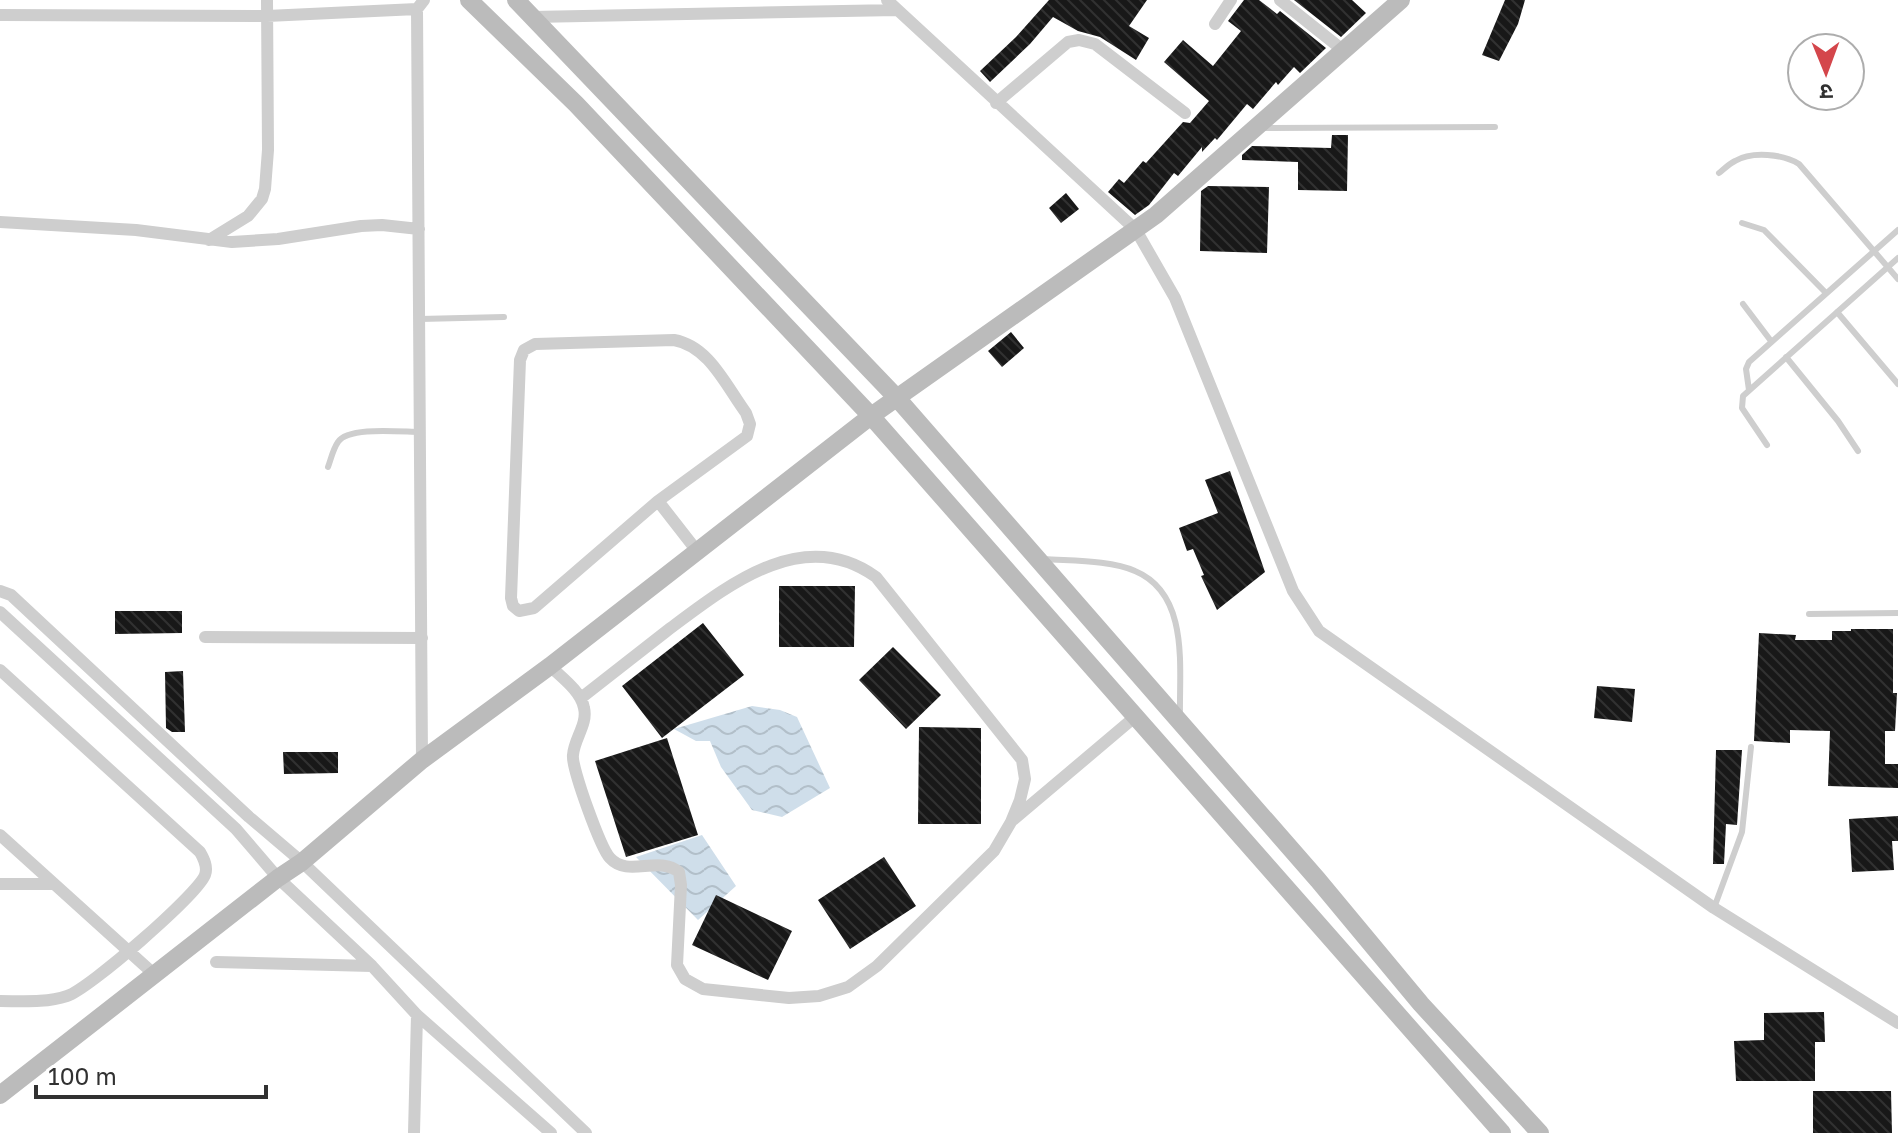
<svg xmlns="http://www.w3.org/2000/svg" width="1898" height="1133" font-family="'Golos Text','Noto Sans Devanagari',sans-serif">
  <style>
    .water { fill: url(#water-waves) }
    .building { fill: url(#building-back-hatch) }
    .lines { fill: none; stroke-linecap: round; stroke-linejoin: round }
    .lane { stroke: #cecece; stroke-width: 6 }
    .street { stroke: #cecece; stroke-width: 12 }
    .secondary { stroke: #bbb; stroke-width: 18 }
  </style>
  <defs>
    <pattern id="water-waves" width="16" height="10" patternUnits="userSpaceOnUse" patternTransform="scale(2)"><rect width="16" height="10" fill="#cfdeea"/><path d="M0 5q4-4 8 0t8 0" fill="none" stroke="#b2bfc9"/></pattern>
    <pattern id="building-back-hatch" width="6" height="6" patternUnits="userSpaceOnUse" patternTransform="scale(2)"><rect width="6" height="6" fill="#181818"/><path d="M-1 5l2 2M0 0l6 6M5-1l2 2" fill="none" stroke="#313131"/></pattern>
  </defs>
  <rect width="100%" height="100%" fill="#fff"/>
  <path class="water" d="M752,706L780,710L797,717L830,788L782,817L752,810L721,767L710,741H696L674,729Z
    M702,835L736,886L698,920L636,857Z"/>
  <path class="building" d="M1049,0H1147L1129,26L1149,38L1136,60L1100,37L1078,31L1053,17L1030,44L990,82L980,71L1016,37Z
    M1244,0H1259L1277,14L1280,11L1326,48L1300,73L1294,67L1278,85L1276,82L1253,109L1247,104L1217,140L1215,138L1202,152V147L1178,176L1174,173L1149,205L1135,215L1108,192L1119,179L1124,183L1143,161L1146,163L1183,122L1190,123L1209,101L1164,62L1183,40L1213,66L1241,31L1228,21Z
    M1294,0H1352L1366,13L1341,37Z
    M1505,0H1525L1518,24L1499,61L1482,55Z
    M1332,135H1348L1347,191L1298,190V162L1242,160V155L1252,146L1331,148Z
    M1208,186L1269,187L1267,253L1200,251L1201,191Z
    M1066,193L1079,209L1061,223L1049,208Z
    M1011,332L1024,348L1002,367L988,351Z
    M1230,471L1265,572L1217,610L1201,576L1204,575L1193,549L1187,551L1179,528L1218,513L1205,480Z
    M779,586H855L854,647H779Z
    M115,611H182V633L115,634Z
    M703,623L744,675L662,738L622,686Z
    M1851,629H1893V693H1897L1895,731H1885V764H1898V788L1828,786L1830,731L1790,730V743L1754,741L1759,633L1796,635L1795,640H1832V631H1851Z
    M893,647L941,695L906,729L859,680Z
    M183,671L185,732H172L166,728L165,672Z
    M1597,686L1635,689L1632,722L1594,718Z
    M919,727L981,728V824H918Z
    M667,738L698,835L626,857L595,761Z
    M1716,750H1742L1737,825L1726,824L1724,864H1713Z
    M283,752H338V773L284,774Z
    M1898,816V841H1892L1894,870L1852,872L1849,819Z
    M884,857L916,906L850,949L818,900Z
    M716,895L792,931L768,980L692,945Z
    M1824,1012L1825,1042H1815V1081H1736L1734,1041L1764,1040V1013Z
    M1813,1091H1891L1892,1133H1813Z"/>
  <g class="lines">
    <path class="lane" d="M1263,128L1495,127
      M1719,173C1724,169 1729,164 1735,161C1752,151 1783,154 1799,164L1898,279
      M1742,223L1764,230L1826,293
      M1743,304L1771,341
      M1837,312L1898,384
      M420,319L504,317
      M1786,357L1838,421L1858,451
      M1749,390L1746,369L1749,362L1898,230
      M1767,445L1742,408L1743,396L1898,258
      M328,467C331,459 333,449 338,442C348,426 402,432 420,432
      M1044,559C1071,561 1111,560 1135,571C1190,594 1179,668 1180,715
      M1809,614L1898,613
      M1714,908L1742,832L1751,747"/>
    <path class="street" d="M887,0L1136,230L1175,298L1293,591L1319,631L1714,908L1898,1023
      M1280,0L1344,51
      M0,15L267,16L417,9
      M532,17L897,10
      M1215,24L1231,0
      M996,103L1068,42L1079,40L1095,44L1185,113
      M0,222L136,230L232,242L278,239L361,226L382,225L419,229
      M209,240L248,216L262,199L265,189L268,150L267,0
      M658,501L747,436L750,424L746,413C726,386 709,346 674,340L535,344L524,350L520,360L511,598L513,606L519,611L534,608L658,501L697,551
      M0,591L11,595L249,817L302,862L586,1133
      M0,612L236,829L278,878L372,966L417,1015L551,1133
      M205,637L422,638
      M550,666C561,677 581,691 584,708C588,724 574,739 573,755C571,767 601,849 610,858C628,878 658,855 679,872L681,885L677,965L685,979L703,989L789,998L819,996L848,987L877,966L994,851L1011,822L1020,800L1025,779L1022,760L876,577C803,524 727,586 668,630C639,653 610,675 581,698
      M0,670L200,852C204,859 208,867 205,875C197,895 89,989 67,996C46,1003 22,1001 0,1001
      M422,760L417,9L424,0
      M1013,820L1136,716
      M0,835L155,975
      M0,884H54
      M216,962L372,966
      M414,1133L417,1015"/>
    <path class="secondary" d="M469,0L576,104L871,416L1502,1133
      M516,0L897,398L1318,880L1421,1004L1540,1133
      M0,1095L278,878L302,862L422,760L550,666L871,416L1156,215L1401,0"/>
  </g>
  <g transform="translate(1826 72) rotate(179)"><circle r="38" fill="#ffffff" stroke="#adadad" stroke-width="2"/>
  <path d="M0-6L14 30L0 20L-14 30Z" fill="#d4464b"/>
  <text y="-12" font-size="22" font-weight="bold" text-anchor="middle" fill="#313131">उ</text>
  </g>
  <path d="M36 1085v12h230v-12" fill="none" stroke="#313131" stroke-width="4"/>
  <text x="48" y="1085" font-size="24" fill="#313131" stroke="#ffffff" stroke-width="6" paint-order="stroke">100 m</text>
</svg>
